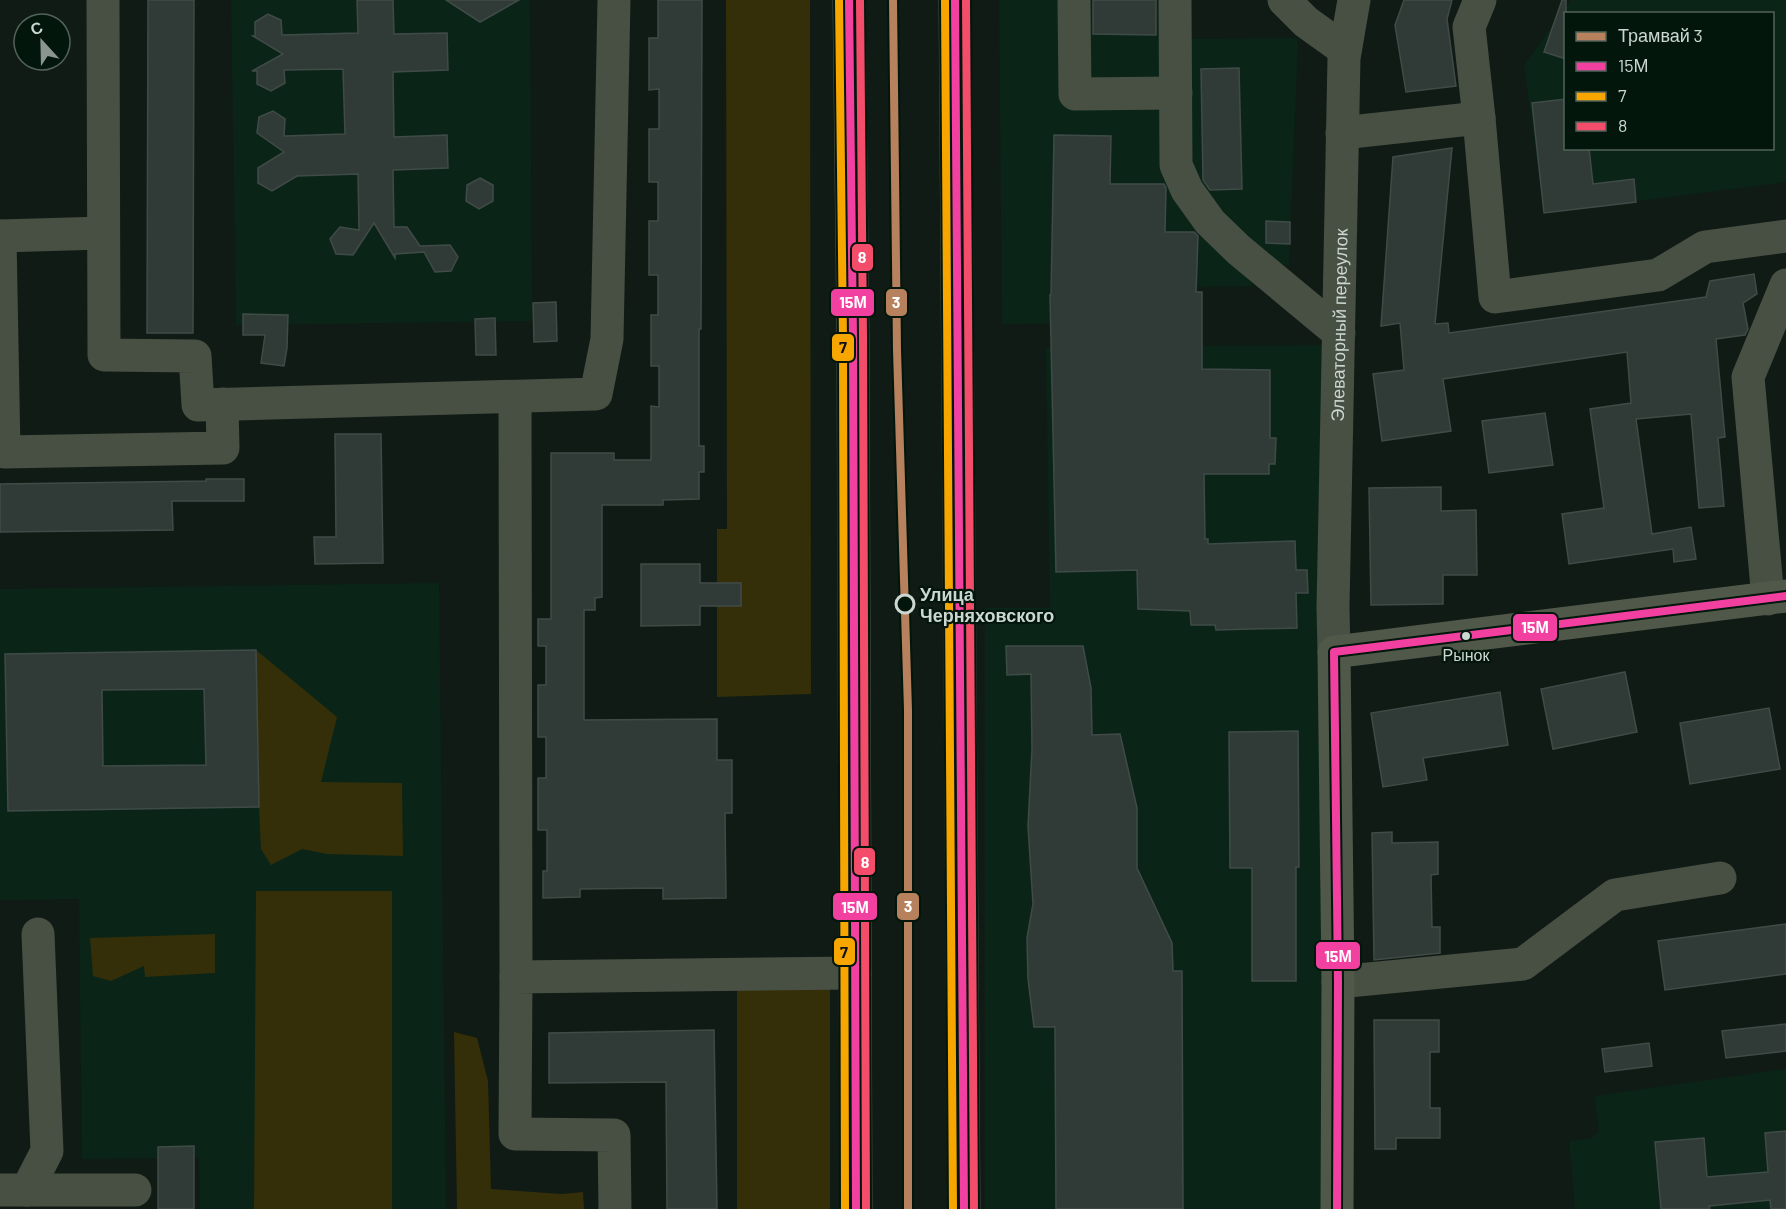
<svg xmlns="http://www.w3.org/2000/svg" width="1786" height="1209" font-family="Barlow,sans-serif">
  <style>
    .built { fill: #0a2518; fill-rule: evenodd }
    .green { fill: #342f08 }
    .building { fill: #303a37; stroke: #404b48; stroke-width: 1.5; fill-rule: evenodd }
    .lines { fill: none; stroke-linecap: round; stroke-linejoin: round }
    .minor { stroke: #484f43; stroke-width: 33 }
    .major { stroke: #50584a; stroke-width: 33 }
    .bus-1-casing { stroke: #03160c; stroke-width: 12 }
    .bus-2-casing { stroke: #03160c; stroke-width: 12 }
    .bus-3-casing { stroke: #03160c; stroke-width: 12 }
    .bus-1 { stroke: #f240a1; stroke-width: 8 }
    .bus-2 { stroke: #f7a600; stroke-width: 8 }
    .bus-3 { stroke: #f44d6c; stroke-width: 8 }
    .tram-1-casing { stroke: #03160c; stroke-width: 12 }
    .tram-1 { stroke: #b6815c; stroke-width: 8 }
    .stop-dot { fill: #03160c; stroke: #cbd7d0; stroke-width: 3 }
    .bus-dot { fill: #cbd7d0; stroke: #03160c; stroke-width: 2 }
    .labels { text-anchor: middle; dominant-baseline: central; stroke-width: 4.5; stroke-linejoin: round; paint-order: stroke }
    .bus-label { font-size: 16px; fill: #cbd7d0; stroke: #03160c }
    .street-label { font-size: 18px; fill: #cbd7d0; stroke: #03160c }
    .stop-label { font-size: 18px; font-weight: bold; fill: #cbd7d0; stroke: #03160c; text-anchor: start }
    .line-badge { stroke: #03160c; stroke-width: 2 }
    .badge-label { font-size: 16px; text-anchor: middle; font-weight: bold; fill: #fff }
    .pale-badge-label { font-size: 16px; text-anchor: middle; font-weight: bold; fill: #111 }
  </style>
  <rect width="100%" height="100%" fill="#101b15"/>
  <path class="built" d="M231,0H530L532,321L236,325Z
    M999,0H1187V39L1298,38L1289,266L1254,257L1251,286L1196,287L1178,322L1002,324Z
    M1571,0H1786V182L1544,213L1524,65ZM1566,14H1772V148H1566Z
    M1323,345V1209H985V608H1050L1046,347Z
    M439,583L446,1209H200L199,1158L82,1159L79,899L0,900V589Z
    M1786,1069V1209H1575L1569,1141L1590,1139L1599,1131L1594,1096Z"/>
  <path class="green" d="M726,0H810L811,694L717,697V529H727Z
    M256,650L337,717L321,782L402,783L403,856L327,854L302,849L271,865L261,849L259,807Z
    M256,891H392V1209H254Z
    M215,934V973L145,977L144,966L111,981L93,976L90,938Z
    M830,985V1209H737V986Z
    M454,1032L477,1038L488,1081L491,1189L562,1194L583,1192L584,1209H457Z"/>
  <path class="building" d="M148,0H194L193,333H147Z
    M357,0H393L394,34L447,33L448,70L393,72L394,137L447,135L448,168L393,170L394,227H407L420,246L450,245L458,257L451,271L435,272L424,252L395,254V258L374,223L353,255L336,254L330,239L340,227L359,230L358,174L297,176L272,191L258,183V168L284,152L257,133L259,117L273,111L285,119L284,136L345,134L343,69L284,70L285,83L271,91L257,84V71H252L283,54L253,36H255V22L268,14L281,20L282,35L358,33Z
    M446,0H519L480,22Z
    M658,0H702L701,329H699V446H704V472H699V499L663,500V505H602V597L595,598V610H584V720L717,719V760H732V813H725L726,898L663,899V888L580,889V897L543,898V871H547V830H538V778H546V737H538V685H546V646H538V619H551V453H614V460H651V406L659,407V366H651V315H658V275H649V221H658V182H649V129H659V89L649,90V38H658Z
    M1093,0H1156V35L1093,34Z
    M1404,0H1452L1447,19L1456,86L1406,92L1395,25Z
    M1562,0H1566V59L1544,52Z
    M1239,68L1242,189L1210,190L1203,180L1201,69Z
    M1566,99V148H1589L1593,184L1634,179L1636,202L1544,213L1532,103Z
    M1054,135L1111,136L1110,184H1164L1166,188L1165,232H1194L1198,236L1196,292H1202V369L1270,370V438H1276L1275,464H1269V474H1204L1205,539H1208V544L1295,541L1296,570H1307L1308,593H1296L1297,628L1216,630L1215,625H1191L1190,611L1138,609L1137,570L1056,572L1050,295H1051Z
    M1452,148L1435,324L1448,323L1449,333L1706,297L1710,281L1754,274L1757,294L1743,303L1748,329L1745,335L1716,339L1725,437L1718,438L1724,506L1699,508L1691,414L1636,419L1652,534L1691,527L1696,559L1674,562L1673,549L1569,564L1562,514L1604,508L1590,409L1631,403L1627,352L1443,379L1451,431L1382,441L1373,374L1404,370L1400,323L1381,326L1393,157Z
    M480,178L493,185V201L479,209L466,201L467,185Z
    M1266,221L1290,222V244L1266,243Z
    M556,302L557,341L534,342L533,303Z
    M243,314L288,315L287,348L284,366L261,363L265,335H243Z
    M495,318L496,355H476L475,319Z
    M1545,413L1553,465L1489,473L1482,421Z
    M335,434H381L383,563L315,564L314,537H336Z
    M206,479H244V501H172L173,530L0,532V484L206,481Z
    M1441,487V511L1476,510L1477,575H1443V604L1371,605L1369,488Z
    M641,564H700V583H741V606H700V625L641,626Z
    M1006,646H1083L1091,688L1092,735L1120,734L1137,808V868L1172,943L1173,971H1182L1183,1209H1056L1055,1027H1034L1028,979L1027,938L1033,904L1028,826L1032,749L1031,674L1007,675Z
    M256,650L259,807L8,811L5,654ZM204,689L206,765L103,766L102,690Z
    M1625,672L1637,732L1553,749L1541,689Z
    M1500,692L1508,745L1423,758L1427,780L1383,787L1371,713Z
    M1769,708L1780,769L1690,784L1680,723Z
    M1298,731L1299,867H1296V981H1252V868H1230L1229,732Z
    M1392,832V843L1438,842V874L1431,875L1432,927H1440V953L1374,960L1372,833Z
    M1786,924V974L1665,990L1658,941Z
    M1374,1020H1439V1052H1430V1108H1440V1138H1396V1149H1375Z
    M1786,1024V1051L1726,1058L1722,1031Z
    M714,1030L717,1209H667L666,1082L549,1083V1033Z
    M1649,1043L1652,1066L1605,1072L1602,1049Z
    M1786,1131V1209H1771L1770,1200L1709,1206L1710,1209H1661L1655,1142L1704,1138L1707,1177L1768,1172L1765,1133Z
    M194,1146V1209H158V1147Z"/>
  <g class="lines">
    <g class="minor">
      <path d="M103,0L104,355L195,356L198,405L596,394L607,339L614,0"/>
      <path d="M1074,0L1075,94L1176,93"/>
      <path d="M1175,0L1176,165L1187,190L1210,222L1239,250L1339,333"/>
      <path d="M1284,0L1306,22L1345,50"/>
      <path d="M1479,118L1469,27L1480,0"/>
      <path d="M1342,133L1479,118L1495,297L1658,275L1705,247L1786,236"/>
      <path d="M0,236L4,452L223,448L222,404"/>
      <path d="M0,236L103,233"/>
      <path d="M515,397L516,977"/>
      <path d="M1768,599L1748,377L1786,285"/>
      <path id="s1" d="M1334,652L1333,608L1344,58L1354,0"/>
      <path d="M1338,982L1523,964L1615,895L1720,878"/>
      <path d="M0,1190H135"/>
      <path d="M27,1190L47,1151L38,934"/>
      <path d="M615,1209L614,1135L515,1134L516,977L855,973"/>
    </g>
    <path class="major" d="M849,0L853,338L856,1209
      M955,0L964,1209
      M1337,1209L1338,982L1334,652L1786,596"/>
    <g class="bus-1-casing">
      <path id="bus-1" d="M849,0L853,338L856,1209
        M955,0L964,1209
        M1337,1209L1338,982L1334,652L1786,596"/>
    </g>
    <g class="bus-2-casing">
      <path id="bus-2" d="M839,0L843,338L845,1209
        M945,0L953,1209"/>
    </g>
    <g class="bus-3-casing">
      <path id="bus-3" d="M860,0L863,338L866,1209
        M966,0L974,1209"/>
    </g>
    <use href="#bus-1" class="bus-1"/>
    <use href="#bus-2" class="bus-2"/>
    <use href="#bus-3" class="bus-3"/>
    <g class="tram-1-casing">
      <path id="tram-1" d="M893,0L897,350L908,710V1209"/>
    </g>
    <use href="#tram-1" class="tram-1"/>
  </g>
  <circle class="stop-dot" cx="905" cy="604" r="9"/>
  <circle class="bus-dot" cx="1466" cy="636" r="5"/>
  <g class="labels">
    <g class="bus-label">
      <text x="1466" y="654">Рынок</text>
    </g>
    <g class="street-label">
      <text stroke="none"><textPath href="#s1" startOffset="327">Элеваторный переулок</textPath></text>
    </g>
    <g class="stop-label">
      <text x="920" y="594">Улица<tspan x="920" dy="21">Черняховского</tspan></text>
    </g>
  </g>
  <g class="line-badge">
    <rect x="851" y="243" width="23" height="29" rx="6" fill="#f44d6c"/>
    <rect x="830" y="288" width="45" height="29" rx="6" fill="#f240a1"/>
    <rect x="885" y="288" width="23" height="29" rx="6" fill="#b6815c"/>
    <rect x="831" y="333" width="24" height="29" rx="6" fill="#f7a600"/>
    <rect x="1512" y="613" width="46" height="29" rx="6" fill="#f240a1"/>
    <rect x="853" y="847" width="23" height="29" rx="6" fill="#f44d6c"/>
    <rect x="896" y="892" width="24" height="29" rx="6" fill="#b6815c"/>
    <rect x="832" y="892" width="46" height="29" rx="6" fill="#f240a1"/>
    <rect x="833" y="937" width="23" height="29" rx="6" fill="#f7a600"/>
    <rect x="1315" y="941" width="46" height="29" rx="6" fill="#f240a1"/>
  </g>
  <g class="badge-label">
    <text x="862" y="263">8</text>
    <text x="853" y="308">15М</text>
    <text x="896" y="308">3</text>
    <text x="1535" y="633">15М</text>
    <text x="865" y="868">8</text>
    <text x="908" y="912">3</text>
    <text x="855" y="913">15М</text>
    <text x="1338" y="962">15М</text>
  </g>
  <g class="pale-badge-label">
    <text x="843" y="353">7</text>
    <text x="844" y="958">7</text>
  </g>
  <rect x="1564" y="12" width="210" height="138" fill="#03160c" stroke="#53635a" stroke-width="1.5"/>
  <rect x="1576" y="32" width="30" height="9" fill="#b6815c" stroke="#53635a" stroke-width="1.5"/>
  <text x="1618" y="42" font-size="18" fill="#cbd7d0">Трамвай 3</text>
  <rect x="1576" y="62" width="30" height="9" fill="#f240a1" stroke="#53635a" stroke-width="1.5"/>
  <text x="1618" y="72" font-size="18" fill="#cbd7d0">15М</text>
  <rect x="1576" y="92" width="30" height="9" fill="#f7a600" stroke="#53635a" stroke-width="1.5"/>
  <text x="1618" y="102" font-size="18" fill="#cbd7d0">7</text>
  <rect x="1576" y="122" width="30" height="9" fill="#f44d6c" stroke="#53635a" stroke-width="1.5"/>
  <text x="1618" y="132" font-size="18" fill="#cbd7d0">8</text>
  <g transform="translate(42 42) rotate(338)"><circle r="28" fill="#03160c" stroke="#53635a" stroke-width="1.5"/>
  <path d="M0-4.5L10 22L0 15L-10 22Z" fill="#8a958f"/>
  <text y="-9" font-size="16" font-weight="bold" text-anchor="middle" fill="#cbd7d0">С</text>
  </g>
</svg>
